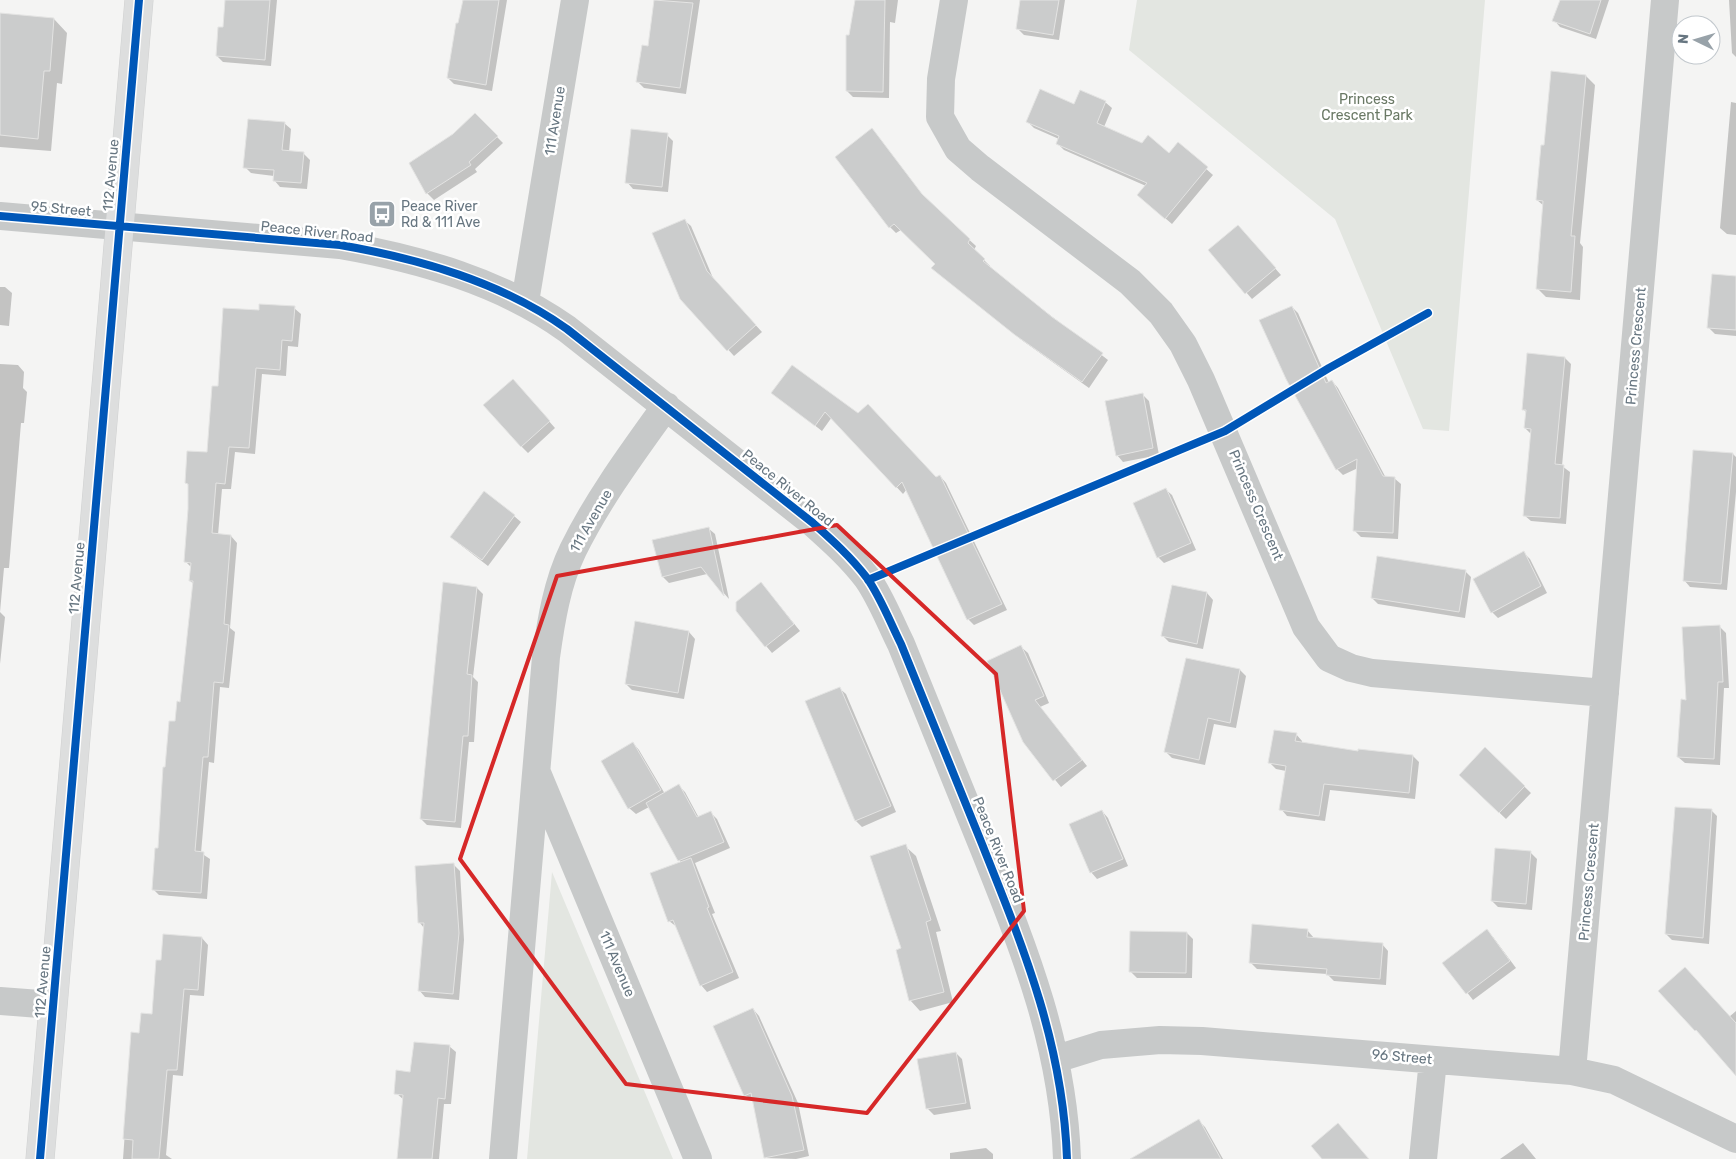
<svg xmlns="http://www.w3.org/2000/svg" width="1736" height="1159" font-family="Rubik,sans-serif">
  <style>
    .green { fill: #e3e6e1 }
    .shadow { fill: #0003 }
    .building { fill: #cbcccc; stroke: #e4e4e3 }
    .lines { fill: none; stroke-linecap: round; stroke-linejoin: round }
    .secondary-casing { stroke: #d0d1d1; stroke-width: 29 }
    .street { stroke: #c7c9c9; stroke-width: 28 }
    .secondary { stroke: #dddede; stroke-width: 28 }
    .cycleway-casing { stroke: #fff; stroke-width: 11 }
    .cycleway { stroke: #0057b8; stroke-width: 8 }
    .marked { fill: none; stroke: #d62828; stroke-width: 4; stroke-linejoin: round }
    .labels { text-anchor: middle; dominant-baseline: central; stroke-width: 5; stroke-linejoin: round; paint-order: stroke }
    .park-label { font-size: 14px; fill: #6a7965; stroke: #fff }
    .street-label { font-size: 14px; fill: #677681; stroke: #fff }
    .poi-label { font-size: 14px; fill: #677681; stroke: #fff; text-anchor: start }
  </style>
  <rect width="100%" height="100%" fill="#f4f4f3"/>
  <path class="green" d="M1137,0H1485L1449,431L1423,429L1335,219L1129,50Z
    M552,872L673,1159H527Z"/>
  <path class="shadow" d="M227,0H277L271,66L223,62L217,56L224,28Z
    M463,0H507L492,91L454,84L448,78Z
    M656,0H700L686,94L644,88L637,81L649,47Z
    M856,0H898L895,23L890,22L889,98L853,97L847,91L850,36Z
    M1022,0H1065L1059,40L1024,35L1017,28Z
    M1561,0H1609L1596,39L1560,27L1554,20Z
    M1729,0H1736V57L1732,53Z
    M54,19L67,33L62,84L57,83L51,151L0,147V28Z
    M1586,76L1595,85L1580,243L1583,247L1580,300L1546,297L1537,288L1544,206L1537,200L1545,146Z
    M1105,102L1112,108L1104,127L1169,155L1178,144L1213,175L1172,224L1145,201L1146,186L1064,150L1057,143L1059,139L1034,128L1027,121L1075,106Z
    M1731,102L1736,103V235L1727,234L1720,228Z
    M475,115L503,143L475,169L477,172L434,200L427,193L410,164L454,135Z
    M284,123L291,129L289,152L303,153L310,160L307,189L280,187L274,180V176L251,173L245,167Z
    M872,130L926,200L976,246L974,250L990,266L989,268L1108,360L1089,388L1023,341L939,274L933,268L937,264L901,230L896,233L890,227Z
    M667,135L673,141L668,192L633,189L627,182Z
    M684,220L691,226L713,278L762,332L734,356L681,298Z
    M1238,226L1281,275L1252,299L1210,251Z
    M1736,277V336L1715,334L1708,327Z
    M0,287H5L12,293L9,326L0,325Z
    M1292,307L1298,313L1329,383L1332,381L1338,388L1386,478H1394L1401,484L1398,539L1361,537L1355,531L1358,468L1343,475L1337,469Z
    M294,308L301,314L298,347L288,346L286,376L262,374L255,454L235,452L231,489H222L218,535L231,536L237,543L230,628L235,632L229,688L220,687L214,763L209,762L201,853L210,859L207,899L159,895L153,889L159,849L166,769L181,703L194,584L190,581L192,568L186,562L190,486L186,483L208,454L219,388L260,312Z
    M1528,354L1565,358L1571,364L1562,466L1570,472L1566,524L1531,521L1524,515L1531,434L1525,428L1527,413L1523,409Z
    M0,364L18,365L24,372L23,388L27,392L24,423H21L9,568H4L0,612L5,617L0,664Z
    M793,366L936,478L940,476L946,483L1007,610L974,625L968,619L907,489L903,494L832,417L822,431L773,393Z
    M519,387L555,428L528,453L521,446Z
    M1142,394L1149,401L1159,455L1123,462L1117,455Z
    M1733,454L1736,457V492L1727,590L1690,587L1684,580Z
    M1165,489L1172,495L1196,550L1164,563L1158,557Z
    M514,516L521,522L488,566L458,543Z
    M708,528L715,534L729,599L707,574L669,583L663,577Z
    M1524,553L1530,559L1547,593L1498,618L1492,612Z
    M1465,571L1471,577L1465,618L1378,604L1372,598Z
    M477,588L483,594L473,677L478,682L474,742H469L461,828L427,825L421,819Z
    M767,590L800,631L772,653L737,611Z
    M1207,593L1213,600L1203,649L1169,642L1163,636Z
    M1720,627L1726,633L1729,688H1724L1720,765L1685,763L1678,757L1687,701Z
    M689,632L695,639L684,699L632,690L626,684Z
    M1021,647L1028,653L1049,703L1040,707L1087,766L1061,787L1024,742Z
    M1240,670L1246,676L1236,728L1214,724L1205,765L1172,758L1166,752Z
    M839,688L846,694L896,812L862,827L856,821L806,702Z
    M1296,734L1302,741V743L1359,752L1413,756L1419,762L1415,799L1330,790L1325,821L1287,816L1281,809L1286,771L1276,769L1270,763Z
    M633,743L639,750L665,794L679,786L685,792L699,818L711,813L717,819L730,848L695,863L715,913L712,914L739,978L707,992L701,985L677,927L669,921L651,874L681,863L649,807L636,814L629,808Z
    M1485,749L1531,793L1506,819L1460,775Z
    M1711,810L1717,816L1709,944L1672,940L1666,934Z
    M1102,811L1108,818L1128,866L1097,879L1091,872Z
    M905,846L916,856L941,931L936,932L953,1002L920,1011L910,1000L903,949Z
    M1530,852L1537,859L1532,910L1498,907L1492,901Z
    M454,865L460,871L464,940L459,1000L425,997L419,990L424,928L420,923Z
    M1307,930L1314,938L1382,944L1388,951L1386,985L1334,981L1327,974L1257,969L1250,962Z
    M1187,933L1193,939L1192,978H1137L1130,971Z
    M1493,937L1516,968L1473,1000L1444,963Z
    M202,938L208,945L204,996L190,995L183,1076L173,1075L166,1155L172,1159H123L132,1034L140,1035L153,1015L162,961Z
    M1660,991L1729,1017L1736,1011V1070Z
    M753,1009L759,1016L798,1103L809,1156L796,1159L765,1158L754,1101L745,1095Z
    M449,1046L456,1052L451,1104H444L439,1159H398L404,1100L396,1093Z
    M956,1053L962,1059L971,1109L934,1115L928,1109Z
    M1199,1121L1205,1127L1223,1159H1153Z
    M1523,1143L1536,1159H1500Z
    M986,1148L993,1154V1159H950V1153Z"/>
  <path class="building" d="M225,0H270L265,60L216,56L218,27H223Z
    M463,0H499L486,85L447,78L456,23H458Z
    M654,0L693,3L680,88L636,82L642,45L648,46Z
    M855,0H885L883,92L846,91V35H849Z
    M1020,0H1059L1053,35L1016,29Z
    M1560,0H1601L1590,34L1552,21Z
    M0,13L54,18L50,71H44L38,139L0,135Z
    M1551,71L1586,75L1571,236H1575L1571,292L1536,289L1543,201L1536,200L1541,145H1544Z
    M1040,89L1074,104L1080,90L1106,101L1097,123L1142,143L1148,135L1169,153L1178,142L1208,167L1165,219L1137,195L1147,183L1056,144L1059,136L1026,122Z
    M475,113L498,136L469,162L471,165L426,194L409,163L453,134Z
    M248,119L285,122L282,150L304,152L301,183L273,181L274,170L243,168Z
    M872,128L922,194L970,239L968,243L985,259L983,261L1052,317L1103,353L1082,382L1015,335L931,268L935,264L894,224L889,228L835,157Z
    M631,129L668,133L662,187L625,183Z
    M685,219L707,271L756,325L727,351L680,299L652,233Z
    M1238,225L1276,268L1245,294L1208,250Z
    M1712,274L1736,276V330L1707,328Z
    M259,304L295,306L292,341L282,340L280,370L256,368L249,448L229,447L225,484L216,483L212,533L231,535L224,624L229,625L223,683L214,682L208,757H203L195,851L204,852L201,893L152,890L155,848H158L163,767H165L169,721H175L177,701L180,702L193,581H189L191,563L184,562L188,509V484L185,483L187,451L207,452L212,386H218L223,308L259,310Z
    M1292,306L1326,383L1332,380L1383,476L1395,477L1393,533L1353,531L1357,459L1336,470L1286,379L1259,320Z
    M1527,353L1565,357L1555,464L1564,465L1560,518L1523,516L1531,429L1524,428L1526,410H1522Z
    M792,365L858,413L868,404L936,477L940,475L1002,604L967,620L902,482L896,488L825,412L815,426L771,393Z
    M513,379L550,421L521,447L483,405Z
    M1143,393L1153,448L1116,456L1105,401Z
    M1693,450L1733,453L1721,584L1683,581Z
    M1166,488L1191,543L1157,558L1133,503Z
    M484,491L515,515L482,560L450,537Z
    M709,527L724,596L701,567L662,577L652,540Z
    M1524,551L1541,586L1491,613L1473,579Z
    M1377,556L1466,570L1459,612L1371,598Z
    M443,582L477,587L467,674L472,675L468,736H463L455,822L420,819Z
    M761,582L794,624L765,647L736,611V602Z
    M1172,585L1207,592L1197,644L1161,636Z
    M635,621L689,631L678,693L625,684Z
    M1720,625L1723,682H1718L1714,759L1677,757L1681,699L1686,700L1682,627Z
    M1021,645L1044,696L1035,700L1082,760L1053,781L1023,742L987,661Z
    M1186,658L1240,669L1230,723L1208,718L1199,760L1164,752Z
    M840,687L891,806L855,821L805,701Z
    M1274,730L1297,733L1295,741L1358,751V749L1413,755L1409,793L1324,784L1319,816L1279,810L1286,766L1268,763Z
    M633,742L661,790L628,809L601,761Z
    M1485,747L1525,786L1499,813L1459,775Z
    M679,784L697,817L711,811L724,842L678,861L646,803Z
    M1675,807L1712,809L1703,938L1665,934Z
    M1102,810L1123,859L1090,873L1069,824Z
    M906,844L931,920L926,922L944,992L909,1001L896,950L901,948L870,856Z
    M1495,848L1531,851L1526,904L1491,901Z
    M691,858L709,907L707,908L733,972L700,986L673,920L668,922L650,873Z
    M454,863L459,933L453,994L418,991L424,923H418L415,866Z
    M1252,924L1308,929L1307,937L1383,943L1380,979L1326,975L1327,969L1249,963Z
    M1487,929L1510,961L1466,994L1442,963Z
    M1130,931L1187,932L1186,973L1129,972Z
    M163,934L202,937L198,990L184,989L177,1070H167L159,1159H132L133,1140L123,1139L131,1032L139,1033L141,1013L152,1014L156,960H161Z
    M1685,967L1736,1023V1076L1696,1030L1695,1031L1658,991Z
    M753,1008L792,1096L804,1150L764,1158L751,1093L744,1096L713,1026Z
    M414,1042L450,1045L445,1099L438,1098L432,1159H397L403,1095L394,1094L396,1070L410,1072Z
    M956,1052L966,1103L926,1109L917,1059Z
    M1199,1119L1221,1159H1130Z
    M1338,1123L1369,1159H1322L1311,1146Z"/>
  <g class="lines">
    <g class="secondary-casing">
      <path id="secondary" d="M40,1159L139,0"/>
    </g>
    <path class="street" d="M954,0L941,79L940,117L958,149L980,168L1130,282L1161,313L1183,344L1201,380L1306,627L1329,658L1351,668L1372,673L1605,693
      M0,216L340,245C420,259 501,282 567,329L813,523C832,540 851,557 867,578C881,598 890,622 901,644C928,710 955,777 982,844C1024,949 1063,1044 1067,1159
      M525,302L575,0
      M537,773L698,1159
      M0,1001L53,1005
      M1056,1059L1101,1045L1160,1040L1202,1041L1572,1071L1614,1080L1736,1139
      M1572,1071L1665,0
      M503,1159L546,657C551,621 557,583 573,550C598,499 633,452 666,406
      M1423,1159L1433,1060"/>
    <use href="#secondary" class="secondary"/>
    <g class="cycleway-casing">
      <path id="cycleway" d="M0,216L340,245C420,259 501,282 567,329L813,523C832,540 851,557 867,578C881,598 890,622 901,644C928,710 955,777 982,844C1024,949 1063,1044 1067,1159
        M868,580L1225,431L1329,368L1428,313
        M40,1159L139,0"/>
    </g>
    <use href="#cycleway" class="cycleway"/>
  </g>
  <path class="marked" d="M837,525L996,674L1024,911L867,1113L626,1084L460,859L557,576Z"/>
  <defs>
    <g id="bus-square" transform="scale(1.4375)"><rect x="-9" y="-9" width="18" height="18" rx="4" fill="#98a2a9" stroke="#fff"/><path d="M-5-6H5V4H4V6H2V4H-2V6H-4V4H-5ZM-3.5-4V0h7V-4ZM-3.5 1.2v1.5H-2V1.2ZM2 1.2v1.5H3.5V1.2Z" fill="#fff"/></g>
  </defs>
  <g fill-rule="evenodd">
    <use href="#bus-square" x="382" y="214"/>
  </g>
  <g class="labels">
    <g class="park-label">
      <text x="1367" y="99">Princess<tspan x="1367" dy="16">Crescent Park</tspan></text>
    </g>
    <g class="street-label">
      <text transform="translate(555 121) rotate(-81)">111 Avenue</text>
      <text transform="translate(111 175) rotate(-85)">112 Avenue</text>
      <text transform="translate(61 209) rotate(5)">95 Street</text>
      <text transform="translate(317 232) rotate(6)">Peace River Road</text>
      <text transform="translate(1636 346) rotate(-85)">Princess Crescent</text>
      <text transform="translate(788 488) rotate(39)">Peace River Road</text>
      <text transform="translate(1256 505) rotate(67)">Princess Crescent</text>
      <text transform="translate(591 521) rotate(-60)">111 Avenue</text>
      <text transform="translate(77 578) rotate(-85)">112 Avenue</text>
      <text transform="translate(998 850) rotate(68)">Peace River Road</text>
      <text transform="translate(1589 882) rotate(-85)">Princess Crescent</text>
      <text transform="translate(617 964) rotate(67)">111 Avenue</text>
      <text transform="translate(43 982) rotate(-85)">112 Avenue</text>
      <text transform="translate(1402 1057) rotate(5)">96 Street</text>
    </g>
    <g class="poi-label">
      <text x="401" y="206">Peace River<tspan x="401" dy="16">Rd &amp; 111 Ave</tspan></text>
    </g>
  </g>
  <g transform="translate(1696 40) rotate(275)"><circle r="24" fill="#ffffff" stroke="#c2c8cd"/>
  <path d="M0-4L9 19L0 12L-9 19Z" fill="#98a2a9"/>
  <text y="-8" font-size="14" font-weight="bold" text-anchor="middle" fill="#677681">N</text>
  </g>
</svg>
